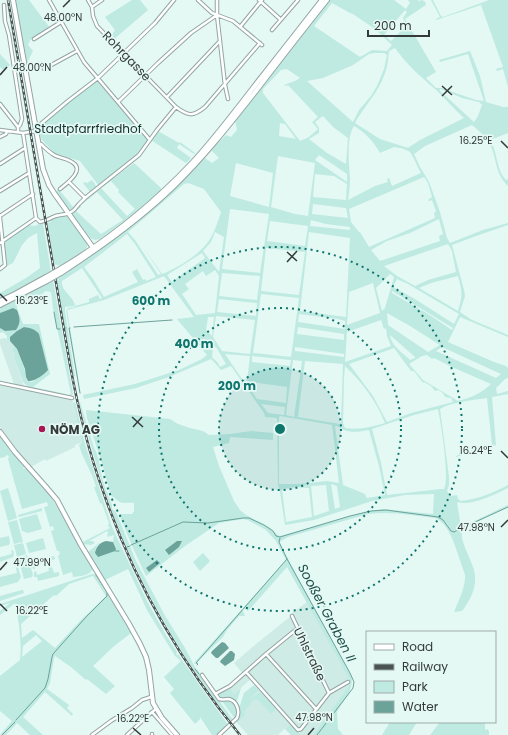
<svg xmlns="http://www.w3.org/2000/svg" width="508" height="735" font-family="Poppins,sans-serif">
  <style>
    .built { fill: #cfebe6 }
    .green { fill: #beeae2; fill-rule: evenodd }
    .water { fill: #6ba39a }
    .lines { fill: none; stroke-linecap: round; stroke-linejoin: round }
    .stream { stroke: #6ba39a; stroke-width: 1 }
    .street-casing { stroke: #93a5a2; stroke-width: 4.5 }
    .primary-casing { stroke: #93a5a2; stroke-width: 6 }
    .street { stroke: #fff; stroke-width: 2.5 }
    .primary { stroke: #fff; stroke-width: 4 }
    .rail-casing { stroke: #4a5351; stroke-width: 2.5 }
    .rail { stroke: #e4f8f4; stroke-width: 1; stroke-dasharray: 3; stroke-linecap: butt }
    .primary-bridge-casing { stroke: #93a5a2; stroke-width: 6; stroke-linecap: butt }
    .primary-bridge { stroke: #fff; stroke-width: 4 }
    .ticks { fill: none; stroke: #333a39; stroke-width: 1.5 }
    .ring { fill: none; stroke: #0f766e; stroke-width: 2; stroke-dasharray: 2 4 }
    .poi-dot { fill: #a81753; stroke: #e4f8f4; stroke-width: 1.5 }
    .labels { text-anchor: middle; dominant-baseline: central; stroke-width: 3.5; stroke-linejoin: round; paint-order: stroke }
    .street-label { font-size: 12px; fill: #333a39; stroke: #e4f8f4 }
    .park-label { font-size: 12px; fill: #13302c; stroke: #e4f8f4 }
    .poi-label { font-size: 12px; font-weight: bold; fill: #333a39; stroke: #e4f8f4; text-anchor: start }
    .water-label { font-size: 13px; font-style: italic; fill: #1e4f49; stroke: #e4f8f4 }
    .ticks-label { font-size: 10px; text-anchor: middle; fill: #333a39; stroke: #e4f8f4; stroke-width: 3.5; stroke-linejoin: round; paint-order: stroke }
    .centre { fill: #0f766e; stroke: #e4f8f4; stroke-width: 2 }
    .ring-label { font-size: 12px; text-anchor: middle; font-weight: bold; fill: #0f766e; stroke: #e4f8f4; stroke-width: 3.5; stroke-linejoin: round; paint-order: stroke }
  </style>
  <rect width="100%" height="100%" fill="#e4f8f4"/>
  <path class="built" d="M5,338L10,341L14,346L12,351L15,354V360L25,390L72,399L82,442L75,445V447L46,461L45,459L31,467L10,443L0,427V384L15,387L0,344V339Z
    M307,602L348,677L350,684L313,735H301L300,734L298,728L253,677L234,694L230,688L244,675L234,663L256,644L291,616L292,613Z
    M260,689L291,723L278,735H248L237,723L246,715L240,706L244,693L249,699Z"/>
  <path class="green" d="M15,0H29L50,28L30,40L28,45L33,51L27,63Z
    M132,0H140L148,10L113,40L110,37L115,30L105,17Z
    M330,0H394L406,9L410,3L408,0H418V1L423,0L424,2L425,1L426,5L405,19L436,72L426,78L436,88H441L476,100L484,101L468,54L440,62L439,60L470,51L480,76L486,102L503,107H508V133L490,140C492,144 494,148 495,152C498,163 498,171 506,180L508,179V186C496,174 497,163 492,149C488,138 480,132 472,125L425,146L414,154L420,167L429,182L440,212L447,238L450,243L483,230L508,223V225L476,236L452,245L464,290L465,296L460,312L472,320L508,335V337L460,317L448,342L494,362L506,366L508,368V378L505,379L496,388L497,394L508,391V394L492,397L496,445L456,457V456L484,446L492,445L487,398C474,400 451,402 440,409L449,477V485L447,491L451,496L457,495L458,499L461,501C479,499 493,493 508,485V488C498,493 469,507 459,502L457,503L460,521V527H462L508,505V507L462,529C461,538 463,542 466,550C469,557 472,564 474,570C478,585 471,600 462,611L454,612C458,602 466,586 465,575C464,571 462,567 461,563C456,549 450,524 435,518C412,515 390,511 368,514L288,537L279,542L352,677C352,694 345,698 337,712L338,729L343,735H313L350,684L348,677L287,567L248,611L243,608L286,560L276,541L266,530L248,520L243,519L219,523L185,546L146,576L133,548L119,514H132L134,511V503C129,502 124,504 120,502C116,500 115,497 111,496L101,460L87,418L86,410L170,419L178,424L190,428L203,431L209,435L230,434L251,431L273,433V440L230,437L229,443L213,447L219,466L234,501L240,510L246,515L269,527L278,535L280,536L368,511L383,509L433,514L434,494L405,495L372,501L314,520L285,525L280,492L278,485L277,418L265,417L264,413L231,366L221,370L215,363L211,359L169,377L136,388L84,399L83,395L135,384L179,370L202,359L207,355L177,319L194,317L164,276L104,300L67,310L78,377H77L66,311L68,308L75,307V306L65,307V312L75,376L73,377L56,277C112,247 159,202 205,158L212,163L219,158L211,150L226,135L231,137L237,130L235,120L309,25ZM332,3L350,13L353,14L375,29L392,45L387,51L372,50L360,57L314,26ZM405,10L407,12L403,18L407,25L391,41L384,35ZM395,48C406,64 420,76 435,89C445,98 454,109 464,118L420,140L408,148L380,139L355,123C364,106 379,92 385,73C388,66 388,58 389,51ZM375,53H384L387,55L384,69L377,86L371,96L359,110L353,122L307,81L323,78L353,65L369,54ZM287,69L300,78L295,81L284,85L286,86L288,85L318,117L312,122L318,129L309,137L300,141L263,93V89L281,70ZM441,89L462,98L479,102L482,105L478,116L474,122L439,90ZM323,116L333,127L348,138L346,164L327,153L309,139L319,133V128L315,122ZM280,123L285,124L296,139L279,136ZM354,126C365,132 374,142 380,153L394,147L399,148H401C404,149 407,150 410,152C413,156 418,168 421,173L392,186L389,178L387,179L388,182L375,186L348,200C349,193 350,185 350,178C349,164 346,138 354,126ZM319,155L347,174V182L315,160ZM278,156L315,163L308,216L295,214L271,207ZM236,163L273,173L269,207L230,196ZM315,174L334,176L347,184L346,200L313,197ZM424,177L428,183L432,197L428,200L429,201L432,200L436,211L434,213L435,218L369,247L360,232H359L351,222L349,209ZM188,183L204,189L221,212C218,221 215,231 210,239C201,254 178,268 162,274L143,247L161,274L158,275L135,240L128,232L184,184ZM313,204L346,208L348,218L312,214ZM230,209L269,214L260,273L222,269ZM439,219L443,234L439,236L440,241L380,261L371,250L387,241L410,233ZM311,220L326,224L350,227V230L310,226ZM270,221L308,226L305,246L267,241ZM215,232L224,237L219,272L203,251L211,242ZM309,232L350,238L346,317L300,311ZM127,234L135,244L156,277L146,281L145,279L143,280L137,269L132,272L138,282L104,297L93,279L84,267ZM448,244L452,251L456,272L428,280L415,286L397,276L384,266ZM266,248L305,252L299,295L261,291ZM202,253L205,258L172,282L167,275ZM82,268L102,298L100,299L98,295L89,299V302L75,306C75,304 73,300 72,299C68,293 61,289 62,281ZM215,270L219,276L215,313L196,315L182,294L189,289L185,284L203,271L206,276ZM222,273L260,276L257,300L219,296ZM390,274L394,277L385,308L382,311L376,288ZM458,276C462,291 463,295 458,311L419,288L431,283ZM397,279L408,284L459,314L454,324L415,299L393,287ZM373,283L380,313L347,325L349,292ZM392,291L453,328L452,330L428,314L392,293ZM261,294L299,298L291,357L253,353ZM219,299L257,303L256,316L217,312ZM387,313L410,326L440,345L428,352L388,325ZM299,314L338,319L345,321V329L298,322ZM216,316L255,320L250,354L222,351L213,337ZM208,317H214L212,336L206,330ZM381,320L384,329L386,328L387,336L391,346L345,362L347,332ZM298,327L344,334V340L297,334ZM390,335L415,357V358L410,360C403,353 391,346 390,335ZM213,347H216L226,364L220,367L218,363L212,357ZM295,347L344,354V357L295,351ZM442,347L501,374L496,378L436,351ZM394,348L411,371H414L423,383L424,382L431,386L435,391L438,390L443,393L445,397L451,398L453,402L411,413L387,422L373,396L349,364ZM225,354L250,356L247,382H244ZM427,355L432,359L434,358L452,367L491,384C480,394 473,397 458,401L423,380L409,364L422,356ZM252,356L291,360L290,366L252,362ZM293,360L302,361L294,417L286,415ZM305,361L343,364L341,422L340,424L298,417ZM345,366C362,382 377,402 385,423C371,427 359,430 345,428L343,423L344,378ZM250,382L287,387L286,403L257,399L249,387ZM261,404L285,407L284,415L268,413ZM438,409C441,424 450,477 444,489H441L387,495L381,463L372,429L414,415ZM280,416L332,425L339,483L327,481L299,484H279V417ZM335,426C340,426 343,431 348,431C354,433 362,431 369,430L379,466L385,495L367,498L365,494L343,485ZM331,484L337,486L340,507L335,509ZM326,485L329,511L314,516L311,486ZM295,487L309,488L312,517L286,522L282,489Z
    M431,0H433L441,16L443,17L489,0H508V87L503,69L497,71L496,69L503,67L481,5L436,20V19L440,17Z
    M0,54L10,65L3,70L0,67Z
    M97,81L149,140L138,156L99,186L80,161L54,153L42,140L38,129L73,99Z
    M158,131L179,143L180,142L195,153L194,154L179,144L177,148L191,158L186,163L151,140Z
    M134,163L161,188V190L134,214L100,239L95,240L90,238L71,213L74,212L80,204L100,188ZM111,181L119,190L118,192L135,209L127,216L101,188ZM97,192L123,220L101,234L76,211L81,207L80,206Z
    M92,180L97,187L90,192L83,183L85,182L87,183Z
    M57,190L60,191L74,208L70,211L56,192Z
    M67,216L74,226H76L87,242V247L85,251L61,266L54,264L47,223L51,222L50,221L51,219Z
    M43,223L51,272L0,299V293L26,278L40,268L37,233L28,238L22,245L13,263L7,266L4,241L29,225L34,226Z
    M53,280L73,394L70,396H67L71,394L53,308L51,292L45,291L44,293L17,304V308L23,324H39L50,374L33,387L66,394L65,396L29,388L23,382L15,360V354L12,351L14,346C19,351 22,361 24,368C26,373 25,377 28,381L32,382L46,373L10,337V341L7,339V336L3,332L0,333V328L5,331L13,308L0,313V307L29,293Z
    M75,402L85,444L112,527L148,603L166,635L177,652L176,655L178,654L200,686L228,725L217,735H212L200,717V719L195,724L170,693L174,689L164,677L181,661L175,656L147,610L128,569L105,580L88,552L99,543V544L96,547L116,549L113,542L114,535L107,537L108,532L107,531L89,541H93L95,543L91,545L83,544V542L110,528L108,526L109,523L102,504L100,503L94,487H96C92,471 83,460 79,445L82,442L73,403Z
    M80,402L94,448C99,455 99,465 101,473C103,484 108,494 112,505V509L116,512L136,561L164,614L185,648L195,667L233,720L232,722C220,707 208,691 197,675C173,639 151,601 133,561C127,548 121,536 116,522C101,483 90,443 79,403Z
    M0,436L14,455L25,467L23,468L24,469L26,468L44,487L60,511L93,569C89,576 80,576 73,577L72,572L63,575L58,556L60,554L59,551H57L51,531L54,530L53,526L50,527L44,507L48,506L47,502L22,509L8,459L9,456L7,455L5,457L0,458Z
    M8,488L17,518L8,521L0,491Z
    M42,508V511L19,517L18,515Z
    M37,514L42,529L28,533L22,531L19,519Z
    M17,520L23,542L14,544L8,522Z
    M9,536L10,543L9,545L0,547V538Z
    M43,538L46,549L29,553L26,543Z
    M23,543L26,554L17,557L14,545Z
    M13,550L14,555L13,557L0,562V557L12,554L11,551Z
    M203,553L210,561L200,571L193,562Z
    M27,555L33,575L32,577L24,579L18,558Z
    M54,556L55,559L50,561L54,573L59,572V576L38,581L37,577H34V572L36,571L37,575L49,571L47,562L35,565V569H33L31,562Z
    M15,564H17L21,577L18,582L0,587V577L17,573Z
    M92,574H95L109,593L124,617L141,650L140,651L131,633L113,647L93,666L115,686L106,694L87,679L86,680L71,667L55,656L54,658L50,683L47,689L69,705L67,708L73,714L72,716L45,692L23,717L43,735H30L17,723L6,735H0L12,721L0,711V676L20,660C22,641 19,622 15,603L0,615V611L10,603L0,606V604ZM93,576L106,596L81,620L55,648L33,630L22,638L21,624L54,595L56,596L69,584ZM36,635L42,641L22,657L23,646Z
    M22,590H23L24,593L0,601V596Z
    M242,609L245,616H239L227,630L223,637L195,664L194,663Z
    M254,685L259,690L249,699L261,692L276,709L271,714L258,700L254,699L244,712L246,715L237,723L236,721C244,711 238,705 230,698H220L219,695V693L230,688L234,694L241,688L237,701L240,706L244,693Z
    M225,700L230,701C236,706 239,712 235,719L222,701Z
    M390,722H417L409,735H382Z
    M440,722H485V730L487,729L489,731V735H430Z
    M291,723L300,734L301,735H291L285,729Z"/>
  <path class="water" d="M13,308L17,310C20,318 21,322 16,330L5,331L0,328V313Z
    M24,327C30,328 35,329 39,334L48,370C44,375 34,382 28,381L26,377L25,369L17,349L10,341V337L17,331Z
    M106,541L113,542L116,549L115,551L98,557L95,553C97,546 99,543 106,541Z
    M177,541H182L179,547L169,555L165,550Z
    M157,560L160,563L149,572L146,568Z
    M222,642L225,643L229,648L218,658H216L211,653L212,651Z
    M230,651H232L235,654L234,660L225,666L220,662L221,660Z"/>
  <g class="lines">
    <path class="stream" d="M54,312L57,329H60
      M74,327L172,320
      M65,328H66
      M70,328H69L80,393
      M462,528L508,507
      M280,538L279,542L287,559L350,673L354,682L353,688L317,735
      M131,545L183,522L208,523L243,518H249L264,525L273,531L276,536L280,537L350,516L371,511L386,510L438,517L443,520L451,531L454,532L460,529
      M127,547L130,546
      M115,551H119
      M197,665L198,664L196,663L287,559
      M195,669L199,674
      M16,720L45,688L48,679L52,657L53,654L86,617L107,596V592L96,575
      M2,735L15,722"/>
    <g class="street-casing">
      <path id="street" d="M49,0L84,62L150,140
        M88,0L92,7L93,16L97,26L176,107C188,116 193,117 205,107L260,43
        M198,0L212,13L233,21L262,45
        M217,0V15L225,85L228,99
        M259,0L280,19
        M4,5L5,21L9,35L22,119L20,125L18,127
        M92,7L102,0
        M240,27L262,0
        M272,30L298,0
        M34,39L61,22
        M44,69L77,51
        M167,97L220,41
        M118,102L158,63L191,33L217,15
        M0,104L18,127V132
        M36,128L68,101L98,78L155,23L174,0
        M0,130L23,133L36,131
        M23,133L36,218
        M0,137L6,134L7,131
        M38,144H41C45,148 49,152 54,155C59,158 66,158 72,162C86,170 66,184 60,189
        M0,164L25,148
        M69,182L85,198
        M0,191L29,173
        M71,212L74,210L79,204L85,198L139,155L157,130L176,107
        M0,216L33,194
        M0,218L5,265L0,269
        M36,218L40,222C45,221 48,220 53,217C57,215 62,215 66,214
        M0,243L36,218
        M0,383L72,398
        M292,616L329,693
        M266,654L316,709
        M246,672L298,730L301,729L329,693L348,682
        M202,675L219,699C222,700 226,699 229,699C237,701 240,711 237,718L219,735
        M215,694L230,686L266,654L298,628
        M152,712L172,735
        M152,734V735
        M92,735L111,721L132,708L142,700L151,697
        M127,735L152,712L156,709"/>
    </g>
    <g class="primary-casing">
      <path id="primary" d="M13,0L43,169L49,185L54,193L94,249
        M60,269C109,240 153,204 192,163C214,139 233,114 253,88C276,59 299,29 322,0
        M61,273C101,247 140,219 174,186C204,157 230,124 256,91C279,61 303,30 327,0
        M0,301L15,294L46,277
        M0,305L47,281
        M0,432L15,452L46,487L57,500L81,545L129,624L140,644L146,657L149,670L153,703L162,718L177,735"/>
    </g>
    <use href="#street" class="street"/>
    <use href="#primary" class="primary"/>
    <g class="rail-casing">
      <path id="rail" d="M8,0L70,365C78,408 88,450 103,491C133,579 181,663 240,735"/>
    </g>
    <use href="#rail" class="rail"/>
    <g class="primary-bridge-casing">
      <path id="primary-bridge" d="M46,277L60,269
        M47,281L61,273"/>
    </g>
    <use href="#primary-bridge" class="primary-bridge"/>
  </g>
  <path class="ticks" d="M63,7L70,0M0,75L7,67M442,86L452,95M442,96L452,86M501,141L508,148M287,252L297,261M287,262L297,251M0,294L7,301M132,417L143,427M133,427L142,417M501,451L508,458M501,527L508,520M0,570L7,562M0,604L7,611M133,728L141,735M308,735L314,728"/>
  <circle cx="280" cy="429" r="61" fill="#0f766e" fill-opacity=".12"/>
  <g class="ring">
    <circle cx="280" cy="429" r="61"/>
    <circle cx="280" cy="429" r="121"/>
    <circle cx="280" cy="429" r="182"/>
  </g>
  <circle class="poi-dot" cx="42" cy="429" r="4"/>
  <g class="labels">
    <g class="street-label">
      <text transform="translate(127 56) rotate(46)">Rohrgasse</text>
      <text transform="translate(310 654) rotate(64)">Uhlstraße</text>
    </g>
    <g class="park-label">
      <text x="88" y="128">Stadtpfarrfriedhof</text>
    </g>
    <g class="poi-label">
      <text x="50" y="429">NÖM AG</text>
    </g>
    <g class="water-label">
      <text transform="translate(327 613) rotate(62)">Sooßer Graben II</text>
    </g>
  </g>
  <g class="ticks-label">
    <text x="63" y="21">48.00°N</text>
    <text x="32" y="71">48.00°N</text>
    <text x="476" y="144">16.25°E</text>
    <text x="32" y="304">16.23°E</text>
    <text x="476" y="454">16.24°E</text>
    <text x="476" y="531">47.98°N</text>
    <text x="32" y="566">47.99°N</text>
    <text x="32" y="614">16.22°E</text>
    <text x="314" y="721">47.98°N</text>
    <text x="133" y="722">16.22°E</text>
  </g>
  <circle cx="280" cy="429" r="6" class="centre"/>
  <g class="ring-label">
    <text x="151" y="305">600 m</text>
    <text x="194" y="348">400 m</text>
    <text x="237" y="390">200 m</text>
  </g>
  <rect x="366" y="631" width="130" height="92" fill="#e4f8f4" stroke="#9daca9"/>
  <rect x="374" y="644" width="20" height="6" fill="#ffffff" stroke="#9daca9"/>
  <text x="402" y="651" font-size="12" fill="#333a39">Road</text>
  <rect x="374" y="664" width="20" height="6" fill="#4a5351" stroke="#9daca9"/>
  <text x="402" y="671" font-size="12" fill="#333a39">Railway</text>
  <rect x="374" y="681" width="20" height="12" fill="#beeae2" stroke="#9daca9"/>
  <text x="402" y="691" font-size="12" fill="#333a39">Park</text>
  <rect x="374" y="701" width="20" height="12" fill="#6ba39a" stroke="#9daca9"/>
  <text x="402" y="711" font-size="12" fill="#333a39">Water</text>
  <path d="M368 30v6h61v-6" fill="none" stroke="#333a39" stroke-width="2"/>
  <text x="374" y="30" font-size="12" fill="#333a39" stroke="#e4f8f4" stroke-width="3" paint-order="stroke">200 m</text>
</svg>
